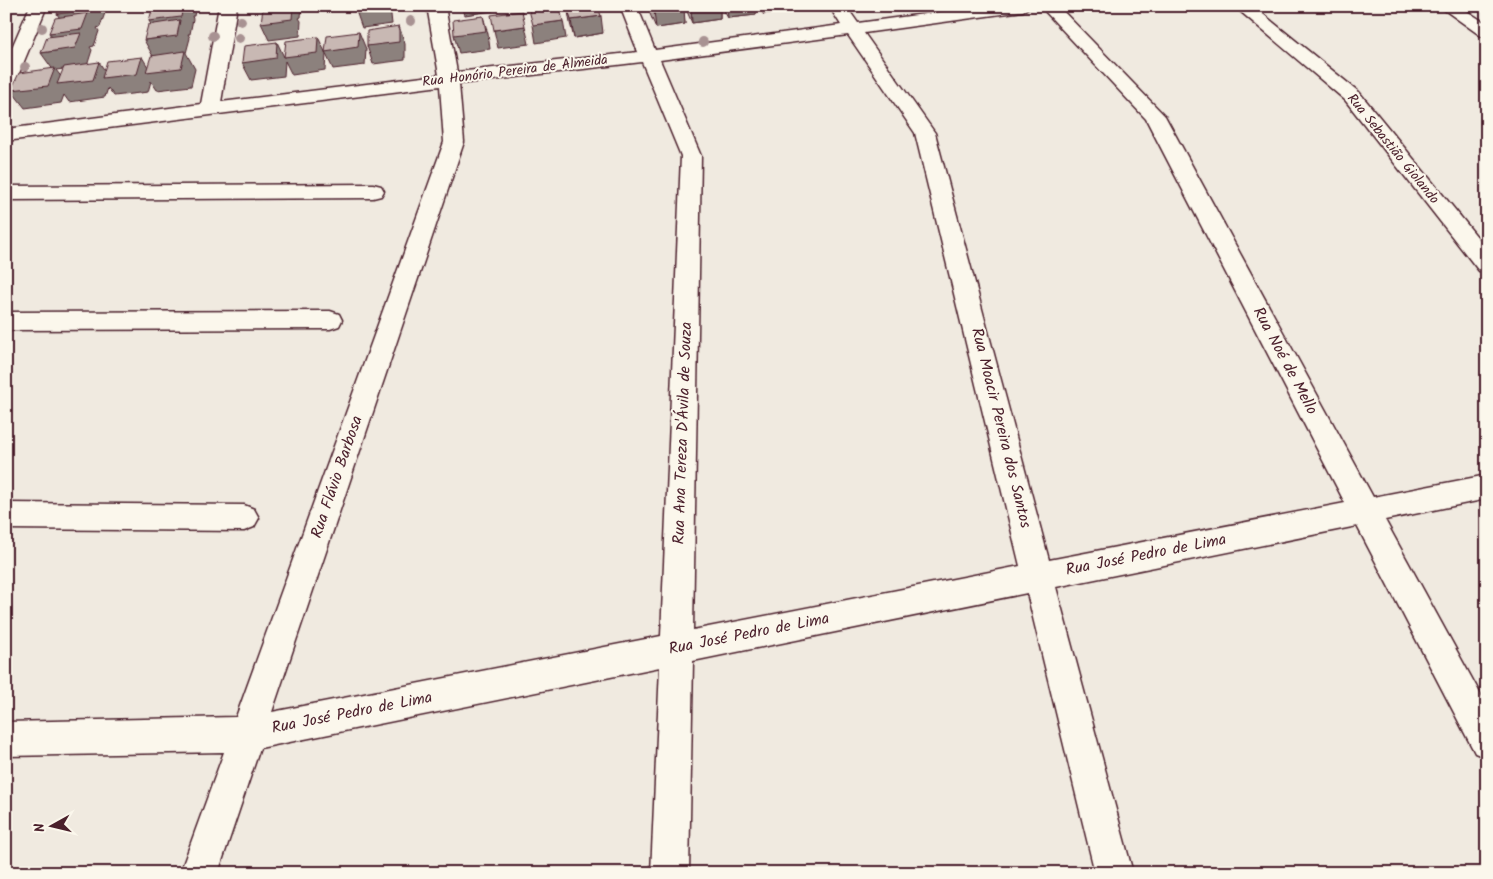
<svg xmlns="http://www.w3.org/2000/svg" width="1493" height="879" font-family="Kalam,sans-serif">
  <style>
    .lines { fill: none; stroke-linecap: round; stroke-linejoin: round }
    .street-casing { stroke: #4a1f2b; stroke-width: 3 }
    .street { fill: #fbf7ec; fill-rule: evenodd }
    .tree { fill: #a89292 }
    .wall { fill: #ac9e9a; stroke: #4a1f2b }
    .shaded-wall { fill: #8c817d; stroke: #4a1f2b }
    .building { fill: #c8b8b3; stroke: #4a1f2b }
    .labels { text-anchor: middle; dominant-baseline: central; stroke-width: 4; stroke-linejoin: round; paint-order: stroke }
    .far-street-label { font-size: 14px; fill: #4a1f2b; stroke: #fbf7ec }
    .street-label { font-size: 16px; fill: #4a1f2b; stroke: #fbf7ec }
  </style>
  <rect width="100%" height="100%" fill="#f0eae0"/>
  <filter id="ink" filterUnits="userSpaceOnUse"><feTurbulence type="fractalNoise" baseFrequency=".02" numOctaves="2"/><feDisplacementMap in="SourceGraphic" scale="10" xChannelSelector="R" yChannelSelector="G"/><feConvolveMatrix kernelMatrix="1 2 1 2 8 2 1 2 1" color-interpolation-filters="sRGB"/></filter>
  <g filter="url(#ink)">
    <g class="lines">
      <g class="street-casing">
        <path id="street" d="M30,6H47L15,83L13,87L6,89V61Z
          M219,6H237L221,102L439,75L427,6H445L457,72L638,52L620,6H637L655,50L841,25L829,6H846L858,23L983,6H1031L1023,11L864,33L935,133L1049,560L1345,503L1146,119L1040,6H1058L1165,116L1373,497L1487,475V499L1385,520L1487,706V758L1475,753L1357,526L1056,587L1133,873H1095L1027,593L693,661L689,873H651L660,667L260,748L218,873H180L224,752L6,756V722L236,717L444,142L440,86L6,141V129L201,104ZM848,35L915,133L1020,566L693,630L701,156L660,60ZM642,62L681,156L661,636L272,712L464,142L459,84Z
          M1234,6H1253L1359,92L1487,249V273L1479,271L1345,100Z
          M1439,6H1459L1487,24V37L1481,36Z
          M373,184L381,186L384,191L381,196L373,198L6,200V186Z
          M330,311L339,314L342,320L339,326L330,329L6,330V312Z
          M6,503L244,505L254,509L259,518L254,527L244,531L6,529Z"/>
      </g>
      <use href="#street" class="street"/>
    </g>
    <g class="tree">
      <circle cx="241" cy="21" r="5"/>
      <circle cx="411" cy="21" r="5"/>
      <circle cx="42" cy="28" r="5"/>
      <circle cx="213" cy="36" r="5"/>
      <circle cx="239" cy="38" r="5"/>
      <circle cx="703" cy="42" r="5"/>
      <circle cx="25" cy="67" r="5"/>
    </g>
    <path class="wall" d="M567,6L603,33L574,38L570,23Z
      M650,6H683L685,24L656,28L650,14Z
      M686,6H720V19L692,23L686,9Z
      M721,6H756V15L728,18Z
      M759,6H791V10L763,14Z"/>
    <path class="shaded-wall" d="M71,6H107L106,9L103,10L105,13L100,27L97,28L99,31L94,46L90,47L92,50L87,66L56,70L66,83L99,62L109,77L142,57L151,72L154,58L144,40L159,38L149,21L156,6H196L194,16H192L193,19L190,34H188L190,38L186,53L195,69L191,86L157,90L151,81L148,92L114,96L108,88L105,97L69,102L64,95L61,103L25,108L11,90L54,71L41,53L61,50L49,33L68,30L57,14Z
      M264,6H302L301,17L299,18L301,21L300,36L269,40L261,23L271,21Z
      M361,6H390L392,24L362,28L356,11Z
      M462,6H492L493,11L465,15Z
      M691,6H720V19L692,23Z
      M727,6H756V15L728,18Z
      M763,6H791V10L763,14Z
      M684,7L685,24L656,28L654,11Z
      M483,16L488,34L490,49L459,53L454,35Z
      M601,16L603,33L574,38L571,20Z
      M563,21L566,38L536,43L533,25Z
      M399,26L405,44V60L373,64L367,46Z
      M525,26L529,44L498,48L494,30Z
      M359,32L366,49L365,65L333,69L325,52Z
      M318,37L326,54L325,70L292,75L285,61L284,76L251,80L242,63L277,42L284,57Z"/>
    <path class="building" d="M60,6H90L89,10L57,14Z
      M153,6H183L181,17L149,21Z
      M274,6H293L292,19L261,23L263,8Z
      M356,6H386V7L356,11Z
      M559,6L563,21L533,25L529,10Z
      M567,6H598L601,16L571,20Z
      M652,6H683L684,7L654,11Z
      M522,11L525,26L494,30L491,15Z
      M88,13L82,29L49,33L55,18Z
      M483,16L486,31L454,35L453,20Z
      M180,20L177,36L144,40L148,25Z
      M399,26V42L367,46V31Z
      M359,32L358,47L325,52L327,36Z
      M81,33L75,48L41,53L47,37Z
      M318,37L317,53L284,57L286,41Z
      M277,42L276,58L242,63L244,46Z
      M185,51L181,68L146,72L151,56Z
      M142,57L137,74L102,78L107,61Z
      M99,62L93,80L57,84L64,67Z
      M55,68L48,86L11,90L19,73Z"/>
  </g>
  <g class="labels">
    <g class="far-street-label">
      <text transform="translate(515 71) rotate(-7)">Rua Honório Pereira de Almeida</text>
      <text transform="translate(1393 149) rotate(51)">Rua Sebastião Giolando</text>
    </g>
    <g class="street-label">
      <text transform="translate(1285 361) rotate(62)">Rua Noé de Mello</text>
      <text transform="translate(1001 428) rotate(76)">Rua Moacir Pereira dos Santos</text>
      <text transform="translate(683 433) rotate(-88)">Rua Ana Tereza D'Ávila de Souza</text>
      <text transform="translate(337 477) rotate(-71)">Rua Flávio Barbosa</text>
      <text transform="translate(1146 555) rotate(-11)">Rua José Pedro de Lima</text>
      <text transform="translate(749 634) rotate(-11)">Rua José Pedro de Lima</text>
      <text transform="translate(352 713) rotate(-11)">Rua José Pedro de Lima</text>
    </g>
  </g>
  <rect width="1493" height="879" fill="none" stroke="#fbf7ec" stroke-width="25"/>
  <rect x="12" y="12" width="1468" height="854" fill="none" stroke="#4a1f2b" stroke-width="2" filter="url(#ink)"/>
  <g transform="translate(52 826) rotate(262)" stroke="#fbf7ec" stroke-width="4" paint-order="stroke">
  <path d="M0-4L9 19L0 12L-9 19Z" fill="#4a1f2b"/>
  <text y="-8" font-size="14" font-weight="bold" text-anchor="middle" fill="#4a1f2b">N</text>
  </g>
</svg>
